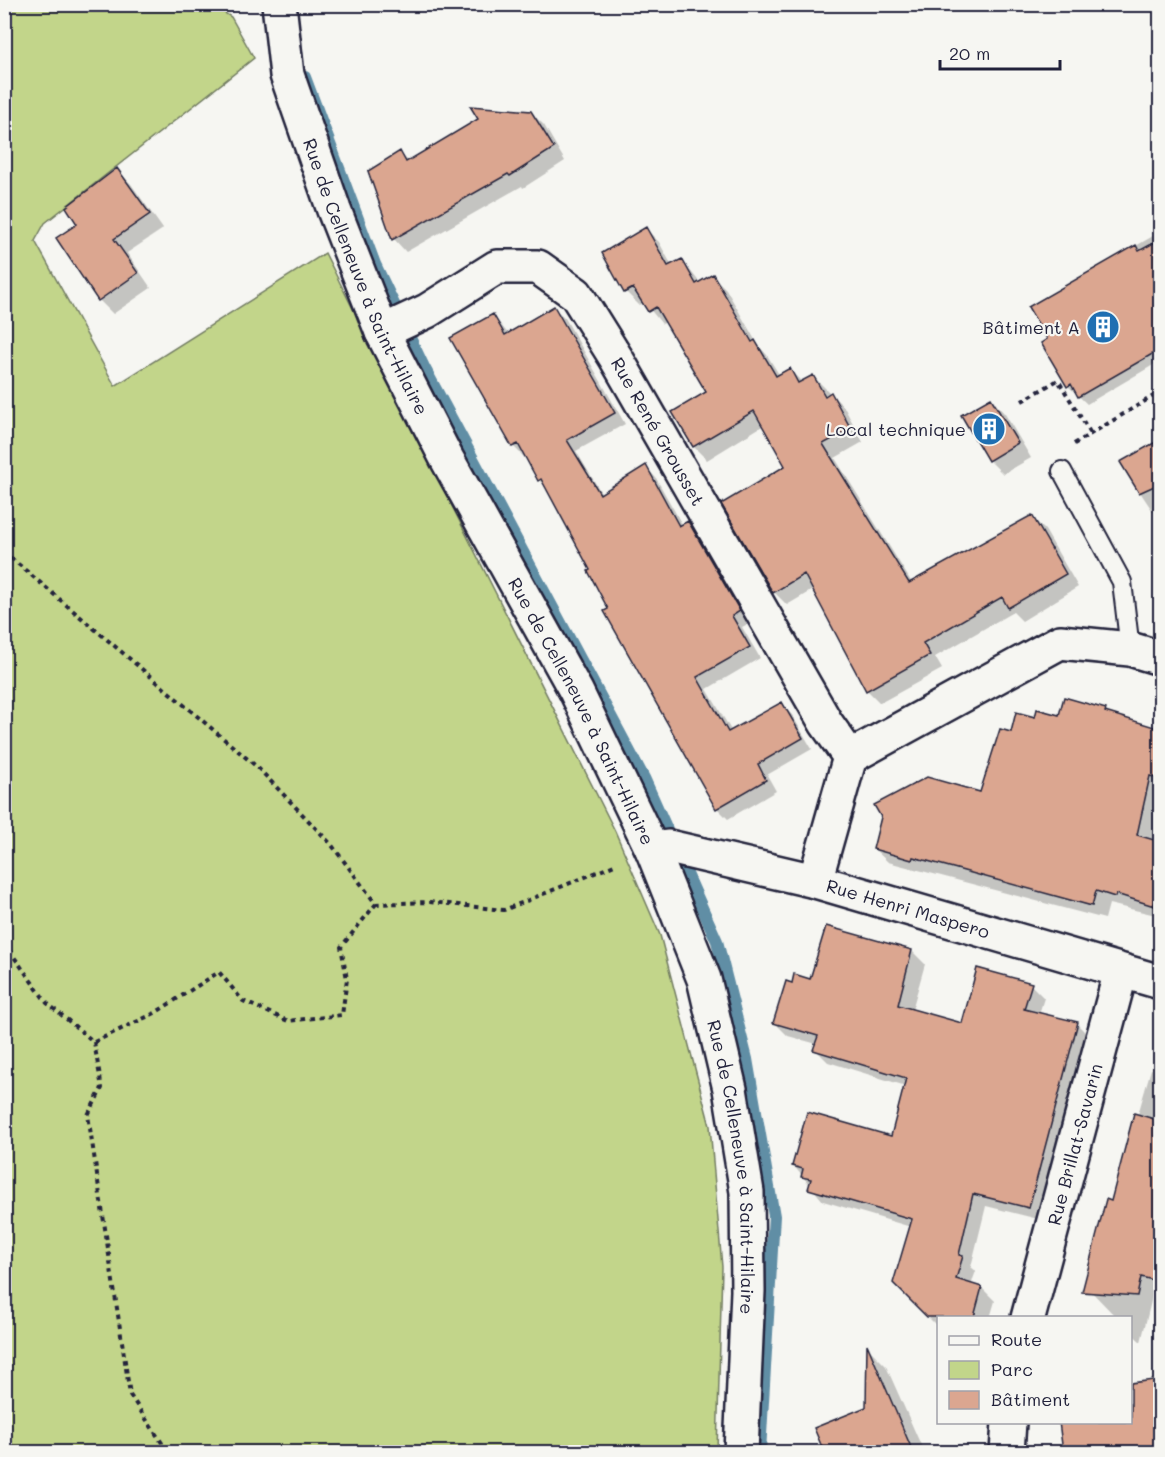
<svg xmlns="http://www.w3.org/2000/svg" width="1165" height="1457" font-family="Mali,sans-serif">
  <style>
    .green { fill: #c2d58a; stroke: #727c62; stroke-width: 1.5 }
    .shadow { fill: #0003 }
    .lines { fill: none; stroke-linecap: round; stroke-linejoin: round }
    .stream { stroke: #618ea5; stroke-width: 12 }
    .building { fill: #dba690; stroke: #22223b; stroke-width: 1.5 }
    .lane-casing { stroke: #22223b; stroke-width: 22 }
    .street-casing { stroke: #22223b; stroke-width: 38 }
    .path { stroke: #22223b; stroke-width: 4; stroke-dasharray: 4.5 4.5; stroke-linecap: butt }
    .lane { stroke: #f6f6f2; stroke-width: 18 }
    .street { stroke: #f6f6f2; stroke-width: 33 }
    .labels { text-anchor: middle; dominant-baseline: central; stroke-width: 4.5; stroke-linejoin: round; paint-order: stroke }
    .street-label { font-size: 18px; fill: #22223b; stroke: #f6f6f2 }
    .poi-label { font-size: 18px; fill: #22223b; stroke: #f6f6f2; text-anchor: end }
  </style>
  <rect width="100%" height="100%" fill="#f6f6f2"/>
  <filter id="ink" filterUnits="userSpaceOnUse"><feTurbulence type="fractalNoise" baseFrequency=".0167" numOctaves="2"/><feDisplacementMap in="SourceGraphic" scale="12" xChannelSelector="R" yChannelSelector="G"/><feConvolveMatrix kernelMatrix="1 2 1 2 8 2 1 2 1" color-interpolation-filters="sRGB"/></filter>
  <g filter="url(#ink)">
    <!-- green -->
    <path class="green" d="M5,5H212L231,17L254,58L45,223L35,241L115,386L325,253L615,831L660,935L710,1126L722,1267L717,1452H5Z"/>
    <!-- shadow -->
    <path class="shadow" d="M530,112L544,125L565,161L523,188L522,186L406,252L394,239L370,171L400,153L409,162Z
      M117,170L131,184L163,229L127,253L151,288L113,314L99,300L79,224Z
      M646,229L659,242L672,266L682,260L700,283L713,276L726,289L758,345L767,355L780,376L790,370L802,382L813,376L844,407L863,442L835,458L912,583L1032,517L1045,530L1078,587L1022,621L1013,612L935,657L942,669L880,703L867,690L814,589L787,605L774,592L787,467L764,425L707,460L694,447L708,393L667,322L662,324L644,302L639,305L626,292Z
      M1160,232V361L1087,404L1068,386L1049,340L1030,307Z
      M554,308L565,318L625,424L576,451L602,494L646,467L656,478L683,526L688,523L699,534L750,623L742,627L760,658L707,689L732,732L781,704L792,715L812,749L767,775L776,791L728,819L717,808L548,489L539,480L526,456L524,457L513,446L493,315L509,335Z
      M991,399L1005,414L1031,458L1003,474L989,460Z
      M1160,441V522L1140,492Z
      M1105,710L1111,716L1160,731V916L1109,904L1105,919L888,862L874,849L981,794L1012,734L1036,719Z
      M912,951L925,964L912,1010L963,1025L1031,985L1044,998L1039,1014L1077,1024L1090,1037L1042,1220L986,1206L971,1267L976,1271L971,1285L982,1288L995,1301L990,1318H938V1327L894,1283L911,1227L823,1201L793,1165L892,1137L906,1086L828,1062L815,1049L817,1044L788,1036L775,1023L793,985Z
      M1151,1069L1160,1072V1291L1154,1289L1141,1342L1130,1332V1318H1117L1085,1285L1113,1202Z
      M868,1348L886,1366L924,1452H825L816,1429L868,1408Z"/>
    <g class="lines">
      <!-- stream -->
      <path class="stream" d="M305,77L375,264L424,367L644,778L717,941L747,1059L774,1216L760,1452"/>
    </g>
    <!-- building -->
    <path class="building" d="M470,106L531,111L554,148L510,176L508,174L392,240L368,171L400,151L406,162L478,119Z
      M117,168L150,214L114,239L138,273L98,301L56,238L77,224L66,207Z
      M646,227L668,266L682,259L696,284L713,274L752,342L755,340L776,376L790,368L798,383L813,375L825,396L831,392L851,429L823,444L909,583L1032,515L1066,574L1008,608L1002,597L923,643L930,655L866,691L804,574L773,593L721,504L785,466L754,411L693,447L672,412L706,392L656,307L648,312L633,288L624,293L602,253Z
      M1161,239V349L1078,397L1071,384L1067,387L1041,343L1047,339L1028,307L1136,245L1139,251Z
      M554,306L615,413L567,440L600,494L646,465L679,526L688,521L740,611L732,616L750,647L697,677L728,732L782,702L803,738L758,764L766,780L716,809L604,611L608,609L588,571L590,570L541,479L538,481L518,444L512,447L450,338L493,314L505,335Z
      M991,398L1018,443L988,461L961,415Z
      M1161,439V483L1139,493L1120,462Z
      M1064,697L1106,709L1105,712L1161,729V779L1150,776L1137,835L1161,842V899L1155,898L1154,906L1116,894L1115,897L1096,891L1092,906L913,857L912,860L873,849L881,817L874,805L927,777L980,792L1000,729L1011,732L1016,712L1035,717L1037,709L1059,715Z
      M826,926L912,950L898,1005L962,1023L977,968L1032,983L1024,1009L1078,1022L1029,1208L973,1194L959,1255L963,1256L956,1279L982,1287L974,1317H927L893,1283L912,1219L808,1189L811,1179L801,1177L803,1169L792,1166L807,1112L891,1136L906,1078L813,1050L818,1036L773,1023L786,981L792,983L794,974L810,979Z
      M1134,1113L1161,1121V1282L1141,1277L1137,1296L1082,1292L1106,1199L1111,1201Z
      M867,1344L913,1452H824L814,1428L866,1407Z
      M1161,1379V1452H1063L1059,1422H1131V1383Z"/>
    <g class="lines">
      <defs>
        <path id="lane" d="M1062,471L1122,582L1130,649"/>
        <g id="street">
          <path id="s1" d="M279,4L287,75L334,210L382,332L447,459L576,691L652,849L704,979L730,1089L747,1192L748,1291L741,1452"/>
          <path id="s2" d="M382,332L427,311L497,267H538L576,294L616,358L826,723L850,757"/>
          <path id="s3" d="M652,849L669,847L815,881L1160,982"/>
          <path d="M815,881L850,757L1060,642L1130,649L1160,658"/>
          <path id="s4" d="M1028,1318L1121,971"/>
          <path d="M1007,1452L1009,1422"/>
        </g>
      </defs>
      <!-- lane casing -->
      <use href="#lane" class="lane-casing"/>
      <!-- street casing -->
      <use href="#street" class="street-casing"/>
      <!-- path -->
      <path class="path" d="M1022,401L1058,380L1091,434
        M1074,444L1160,392
        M4,552L257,767L331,844L376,904L430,902L504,910L617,864
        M4,943L47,1003L94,1042L155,1013L219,972L243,1001L288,1021L342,1015L347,979L341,947L376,904
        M94,1042L102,1088L88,1115L130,1395L162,1443L163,1452"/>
      <!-- lane -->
      <use href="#lane" class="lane"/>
      <!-- street -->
      <use href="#street" class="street"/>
    </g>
  </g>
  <!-- icons -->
  <defs>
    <symbol id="building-disc" viewBox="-11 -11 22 22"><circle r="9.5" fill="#1f6fb2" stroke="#f6f6f2"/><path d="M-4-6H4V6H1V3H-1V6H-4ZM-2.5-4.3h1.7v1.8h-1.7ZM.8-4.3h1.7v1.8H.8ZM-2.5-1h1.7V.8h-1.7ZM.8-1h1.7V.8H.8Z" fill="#fff"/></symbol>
  </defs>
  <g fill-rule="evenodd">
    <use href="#building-disc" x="1084" y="308" width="38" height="38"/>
    <use href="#building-disc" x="970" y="410" width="38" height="38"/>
  </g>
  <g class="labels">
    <!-- street labels -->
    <g class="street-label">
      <text stroke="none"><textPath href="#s1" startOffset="288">Rue de Celleneuve à Saint-Hilaire</textPath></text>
      <text stroke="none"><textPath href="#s2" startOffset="380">Rue René Grousset</textPath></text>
      <text stroke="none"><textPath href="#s1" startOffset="774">Rue de Celleneuve à Saint-Hilaire</textPath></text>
      <text stroke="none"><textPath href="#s3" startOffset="264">Rue Henri Maspero</textPath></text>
      <text stroke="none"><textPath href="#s4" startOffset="180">Rue Brillat-Savarin</textPath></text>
      <text stroke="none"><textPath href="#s1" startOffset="1260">Rue de Celleneuve à Saint-Hilaire</textPath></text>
    </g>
    <!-- poi labels -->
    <g class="poi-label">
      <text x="1080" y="327">Bâtiment A</text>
      <text x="966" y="429">Local technique</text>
    </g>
  </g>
  <!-- margin -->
  <rect width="1165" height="1457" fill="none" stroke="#f6f6f2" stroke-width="24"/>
  <rect x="12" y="12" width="1141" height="1433" fill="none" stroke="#22223b" stroke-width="2" filter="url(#ink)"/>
  <!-- legend -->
  <rect x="937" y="1316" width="195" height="108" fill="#f6f6f2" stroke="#a1a1a9" stroke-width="1.5"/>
  <rect x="949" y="1336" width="30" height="9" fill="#f6f6f2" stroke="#a1a1a9" stroke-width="1.5"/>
  <text x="991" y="1346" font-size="18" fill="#22223b">Route</text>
  <rect x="949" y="1361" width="30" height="18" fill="#c2d58a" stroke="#a1a1a9" stroke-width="1.5"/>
  <text x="991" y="1376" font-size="18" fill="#22223b">Parc</text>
  <rect x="949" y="1391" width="30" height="18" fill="#dba690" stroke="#a1a1a9" stroke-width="1.5"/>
  <text x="991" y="1406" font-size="18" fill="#22223b">Bâtiment</text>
  <!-- scale -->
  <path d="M940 60v9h120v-9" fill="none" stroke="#22223b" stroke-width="3"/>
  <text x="949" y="60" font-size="18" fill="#22223b" stroke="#f6f6f2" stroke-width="4.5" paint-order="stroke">20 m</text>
</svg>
